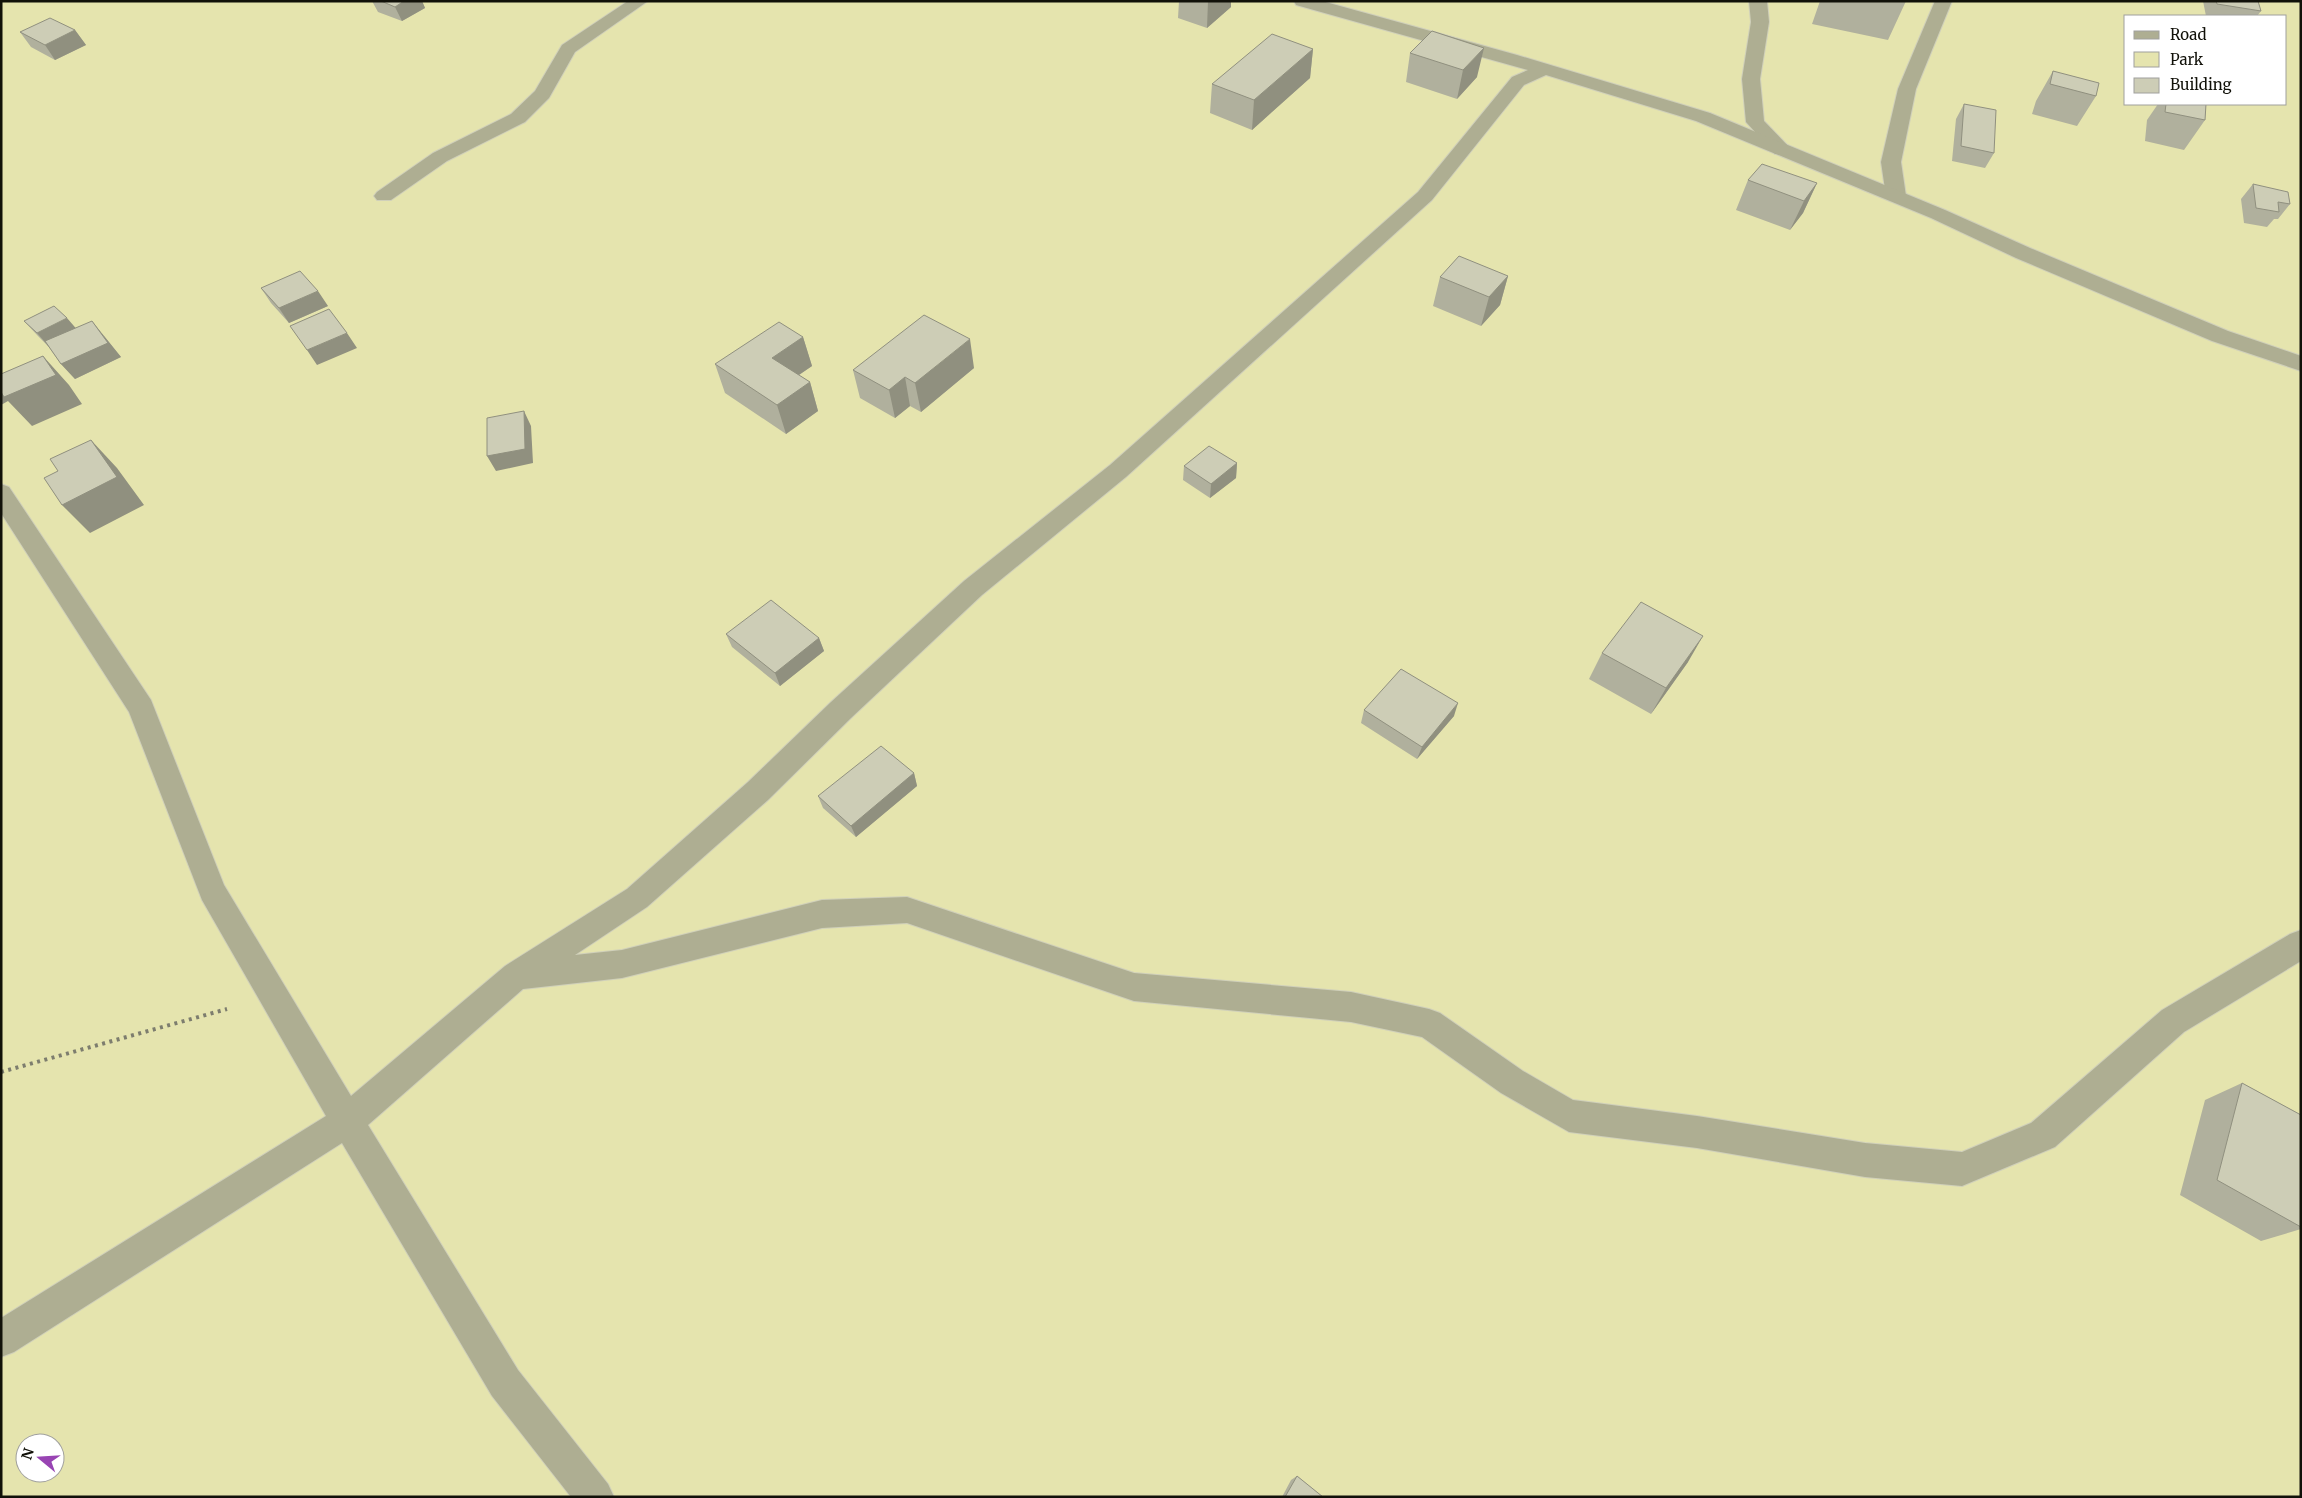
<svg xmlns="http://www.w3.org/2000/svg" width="2302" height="1498" font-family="Merriweather,serif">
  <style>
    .green { fill: #e5e4ae; fill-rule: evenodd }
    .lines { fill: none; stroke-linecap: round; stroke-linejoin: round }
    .lane-casing { stroke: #d0d0ba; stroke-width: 2 }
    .street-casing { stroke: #d0d0ba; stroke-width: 2 }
    .path { stroke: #7d7d6e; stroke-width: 4; stroke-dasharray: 3 4.5; stroke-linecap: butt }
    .lane { fill: #aeae92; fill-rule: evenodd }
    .street { fill: #aeae92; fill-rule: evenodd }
    .wall { fill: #b0b09d }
    .shaded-wall { fill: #90907f }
    .building { fill: #cdcdb6; stroke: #90907f }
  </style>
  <rect width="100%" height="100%" fill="#f4f4dc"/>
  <!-- green -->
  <path class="green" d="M1,1H2301V1497H1ZM2126,16H2286V104H2126ZM25,1443H55V1473H25Z"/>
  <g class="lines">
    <defs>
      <path id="lane" d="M628,1H648L575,52L549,98L525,122L447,161L391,200H377L374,196L377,192L433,153L511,114L535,91L562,45Z
        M1749,1H1767L1769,22L1760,79L1764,121L1792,150L1789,154H1775L1746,122L1742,79L1751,22Z
        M1935,1H1952L1916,89L1901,162L1906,196L1903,200H1889L1886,196L1881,162L1898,89Z"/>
      <path id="street" d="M1294,1H1322L1517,55L1710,113L1945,210L2030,248L2228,331L2301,356V371L2212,341L2016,258L1931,218L1696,121L1546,75L1524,85L1432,200L1126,477L982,595L851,718L768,800L647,907L575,955L622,950L822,900L907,897L1134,973L1351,992L1429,1009L1440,1013L1523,1071L1573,1100L1697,1116L1865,1143L1962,1152L2031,1123L2162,1010L2290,934L2301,930V961L2184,1032L2055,1147L1962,1186L1865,1177L1697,1148L1569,1132L1501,1093L1422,1037L1351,1022L1134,1001L907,923L822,928L622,978L523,989L368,1125L518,1370L608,1484L614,1497H571L492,1396L342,1143L14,1352L1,1357V1318L326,1116L202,900L129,712L1,513V484L9,487L151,700L224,885L351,1096L505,966L627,889L748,782L831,702L964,581L1110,465L1418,192L1512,77L1528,70L1296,5Z"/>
    </defs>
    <!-- lane casing -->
    <use href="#lane" class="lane-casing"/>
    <!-- street casing -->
    <use href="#street" class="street-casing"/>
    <!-- path -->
    <path class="path" d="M1,1072L227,1009"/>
    <!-- lane -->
    <use href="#lane" class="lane"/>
    <!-- street -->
    <use href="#street" class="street"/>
  </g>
  <!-- wall -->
  <path class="wall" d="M372,1H422L425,8L402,21L378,12Z
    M1179,1H1231V7L1207,28L1178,18Z
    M1820,1H1906L1888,40L1812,24Z
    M2203,1H2258L2261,11L2257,16H2206Z
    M75,30L86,45L55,60L31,47L20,32Z
    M1432,31L1477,77L1457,99L1406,82L1410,53Z
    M1313,49L1310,78L1252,130L1210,113L1212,84Z
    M2053,71L2096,96L2077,126L2032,114L2036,101Z
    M1964,104L1994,153L1985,168L1952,161L1956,119Z
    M2158,104H2206L2205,120L2184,150L2145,141L2147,120Z
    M1748,180L1817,183L1803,213L1790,230L1736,210Z
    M2253,184L2290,204L2278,219H2274L2267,227L2244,223L2241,199Z
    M1508,276L1500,305L1481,326L1433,306L1440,277Z
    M261,288L328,306L289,323L271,303Z
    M24,321L75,328L104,336L121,357L75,379L61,364L48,346L38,336Z
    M803,337L812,366L799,375L810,382L818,411L786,434L725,393L715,364Z
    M974,368L921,412L910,406L895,418L860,398L853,370Z
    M1237,463L1236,478L1210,498L1183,480L1184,466Z
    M726,634L819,638L824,651L780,686L732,647Z
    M1602,653L1688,662L1651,714L1589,679Z
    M1364,710L1454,716L1417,759L1361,723Z
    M914,773L917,786L856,837L823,808L818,796Z
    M2242,1083L2301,1115V1229L2261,1241L2180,1195L2205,1100Z
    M1297,1476L1323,1497H1282L1291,1480Z"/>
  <!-- shaded-wall -->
  <path class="shaded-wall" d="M404,1H422L425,8L402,21L395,7Z
    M1208,1H1231V7L1207,28Z
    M75,30L86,45L55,60L45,45Z
    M1484,48L1477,77L1457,99L1463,70Z
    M1313,49L1310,78L1252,130L1254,100Z
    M1817,183L1803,213L1790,230L1804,201Z
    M1508,276L1500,305L1481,326L1489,297Z
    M318,291L328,306L289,323L279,308Z
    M67,318L80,333L50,348L37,333Z
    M92,321L121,357L75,379L61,364Z
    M347,333L357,348L317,365L307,350Z
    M803,337L812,366L781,387L772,358Z
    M970,339L974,368L921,412L915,383Z
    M43,356L69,385L82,404L32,426L8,401L1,405V386Z
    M905,377L910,406L895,418L889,390Z
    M810,382L818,411L786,434L777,405Z
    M524,411L531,426L533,463L496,471L487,456Z
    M91,440L117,468L144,505L90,533L62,505Z
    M1237,463L1236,478L1210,498L1211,484Z
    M1703,636L1688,662L1651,714L1666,688Z
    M819,638L824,651L780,686L775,673Z
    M1458,703L1454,716L1417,759L1422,747Z
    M914,773L917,786L856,837L851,826Z"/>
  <!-- building -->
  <path class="building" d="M381,1H404L395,7Z
    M2216,1H2258L2261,11L2217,4Z
    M50,18L75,30L45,45L20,32Z
    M1432,31L1484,48L1463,70L1410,53Z
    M1272,34L1313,49L1254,100L1212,84Z
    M2053,71L2099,83L2096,96L2050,84Z
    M1964,104L1996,110L1994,153L1961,146Z
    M2166,104H2206L2205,120L2165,112Z
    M1762,164L1817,183L1804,201L1748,180Z
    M2253,184L2288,192L2290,204L2278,202L2279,212L2256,208Z
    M1459,256L1508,276L1489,297L1440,277Z
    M300,271L318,291L279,308L261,288Z
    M54,306L67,318L37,333L24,321Z
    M329,309L347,333L307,350L290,326Z
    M924,315L970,339L915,383L905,377L889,390L853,370Z
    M92,321L108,343L61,364L45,341Z
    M779,322L803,337L772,358L810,382L777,405L715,364Z
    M43,356L56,375L4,397L1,392V374Z
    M524,411L525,449L487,456V418Z
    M91,440L117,477L62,505L44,478L58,471L50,459Z
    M1209,446L1237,463L1211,484L1184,466Z
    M771,600L819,638L775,673L726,634Z
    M1641,602L1703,636L1666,688L1602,653Z
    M1401,669L1458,703L1422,747L1364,710Z
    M881,746L914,773L851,826L818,796Z
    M2242,1083L2301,1115V1227L2217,1180Z
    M1297,1476L1323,1497H1285Z"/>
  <!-- border -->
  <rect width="2302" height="1498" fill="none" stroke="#111109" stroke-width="5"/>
  <!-- legend -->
  <rect x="2124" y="15" width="162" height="90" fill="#ffffff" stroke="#a0a09d"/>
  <rect x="2134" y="31" width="25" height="8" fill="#aeae92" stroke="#a0a09d"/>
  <text x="2170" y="40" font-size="15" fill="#111109">Road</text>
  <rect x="2134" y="52" width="25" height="15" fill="#e5e4ae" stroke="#a0a09d"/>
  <text x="2170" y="65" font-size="15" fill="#111109">Park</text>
  <rect x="2134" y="78" width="25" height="15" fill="#cdcdb6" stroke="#a0a09d"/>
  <text x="2170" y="90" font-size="15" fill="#111109">Building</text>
  <!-- north arrow -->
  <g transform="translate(40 1458) rotate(288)"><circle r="24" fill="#ffffff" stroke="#a0a09d"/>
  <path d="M0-4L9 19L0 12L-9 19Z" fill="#9844b3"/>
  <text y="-8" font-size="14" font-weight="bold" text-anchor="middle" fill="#111109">N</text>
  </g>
</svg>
